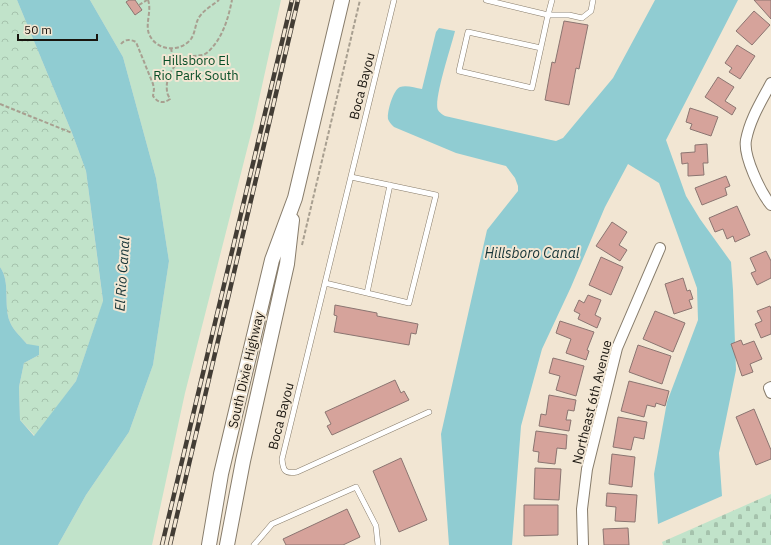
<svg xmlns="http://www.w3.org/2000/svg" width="771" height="545" font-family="'IBM Plex Sans',sans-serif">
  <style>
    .green { fill: #c1e3ca }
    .forest { fill: url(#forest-crowns) }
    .cemetery { fill: url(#cemetery-stones) }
    .water { fill: #90ccd2 }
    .building { fill: #d6a39b; stroke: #8b7571 }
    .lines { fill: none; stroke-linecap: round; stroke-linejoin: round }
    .lane-casing { stroke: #877c6b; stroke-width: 6 }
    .street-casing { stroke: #877c6b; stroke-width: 12 }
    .secondary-casing { stroke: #877c6b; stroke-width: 16 }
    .path { stroke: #a89f90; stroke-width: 2; stroke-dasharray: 4 2; stroke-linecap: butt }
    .lane { stroke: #fff; stroke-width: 5 }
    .street { stroke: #fff; stroke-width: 10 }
    .secondary { stroke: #fff; stroke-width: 14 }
    .rail-casing { stroke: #433d35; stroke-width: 4.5 }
    .rail { stroke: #f2e6d3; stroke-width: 3; stroke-dasharray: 9; stroke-linecap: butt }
    .labels { text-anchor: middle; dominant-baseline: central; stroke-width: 4; stroke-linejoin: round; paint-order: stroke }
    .park-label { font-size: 13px; fill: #074e27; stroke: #f2e6d3 }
    .street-label { font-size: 13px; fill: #18140e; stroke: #f2e6d3 }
    .water-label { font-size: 14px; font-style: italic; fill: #163437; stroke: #f2e6d3 }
  </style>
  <defs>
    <pattern id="forest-crowns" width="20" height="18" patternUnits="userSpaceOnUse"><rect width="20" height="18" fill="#c1e3ca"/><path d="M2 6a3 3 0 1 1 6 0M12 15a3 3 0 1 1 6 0" fill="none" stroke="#a5c2ac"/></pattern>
    <pattern id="cemetery-stones" width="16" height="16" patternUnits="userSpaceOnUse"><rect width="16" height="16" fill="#c1e3ca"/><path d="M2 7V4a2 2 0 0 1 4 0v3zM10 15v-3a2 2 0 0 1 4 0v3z" fill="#a5c2ac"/></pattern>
  </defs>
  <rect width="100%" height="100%" fill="#f2e6d3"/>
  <!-- green -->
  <path class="green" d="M90,0H281L254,122L185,393L152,545H58L86,495L129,432L153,365L169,261L156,178L123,57Z"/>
  <!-- forest -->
  <path class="forest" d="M0,0H17L72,133L86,171L103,302L76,381L35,436L20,420L19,387L24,363L39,355C31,348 13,331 10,322C3,304 11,282 0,267Z"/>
  <!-- cemetery -->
  <path class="cemetery" d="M771,494V545H663L662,542Z"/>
  <!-- water -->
  <path class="water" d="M17,0H90L123,57L156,178L169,261L153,365L129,432L86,495L58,545H0V267C11,282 3,305 10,322C13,330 22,338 27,344L39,346V355L24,363L19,387L20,420L34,436L76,381L103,301L86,171L72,133Z
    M655,0H738L666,140L686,196L700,219L731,262L733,290L736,370L719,453L722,496L658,524L654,474L667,402L698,320L697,288L659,183L628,164L605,207L571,287L542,349L521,426L512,545H449L441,434L487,230L518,191V186L515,178L506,166L456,153L394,127C391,124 389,122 388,119C387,112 393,90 400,87C407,85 415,88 422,89L436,32L439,28L455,31C452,44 433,101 438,110C439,112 443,115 445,116L551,140L556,141L563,138L613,78Z"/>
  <!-- building -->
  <path class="building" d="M129,0H135L142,10L135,15L126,2Z
    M754,0H771V19Z
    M754,11L770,25L752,45L736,31Z
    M564,21L588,25L579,69L576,68L569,105L545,100L552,62L555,63Z
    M737,45L755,56L740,79L729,72L732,68L725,63Z
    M718,77L734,87L725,101L736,108L732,115L705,97Z
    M690,108L718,117L711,136L690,129L692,124L686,122Z
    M707,144L708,163H703L704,175L688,176V163L682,164L681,153L695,152V145Z
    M726,176L730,186L725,188L727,195L702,205L695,188Z
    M737,206L750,235L735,242L733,236L727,239L723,229L715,232L709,218Z
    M612,222L627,232L619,245L627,250L620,261L596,246Z
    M766,251L771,261V278L757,285L751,273L756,271L750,258Z
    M601,257L623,267L611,295L589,285Z
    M683,278L687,291L690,290L693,299L689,300L692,308L674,314L665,284Z
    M588,295L601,300L595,315L601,318L597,328L578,319L580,314L574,311L579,300L584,303Z
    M335,305L377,313V316L418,324L416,334L411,333L409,345L334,332L337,316L334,315Z
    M770,306L771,309V334L761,338L755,324L762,321L757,311Z
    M655,311L685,323L673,352L643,339Z
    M560,321L594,332L587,350L589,351L586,360L566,353L571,339L556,333Z
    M741,340L743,345L754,341L762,359L750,364L753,372L742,376L731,344Z
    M638,345L671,356L662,384L629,372Z
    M553,358L584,366L576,396L556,390L560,376L549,373Z
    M395,380L401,393L404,391L409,400L332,435L327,426L331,424L325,412Z
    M629,381L669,391L665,406L656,403L655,407L647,405L644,417L621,411Z
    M549,395L576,400L574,411L568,410L566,420H571L569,431L539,426L541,414L546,415Z
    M754,409L771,450V459L756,465L736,417Z
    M618,417L647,422L644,439L634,437L631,450L613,447Z
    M536,431L567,435L566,449L557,448L555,464L538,462L539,452L533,451Z
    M612,454L635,457L632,487L609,484Z
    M401,458L427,520L399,532L373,471Z
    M535,468L561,469L559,500L534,499Z
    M607,493L637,495L635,522L615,521L616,507L606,506Z
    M524,505H558V535L524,536Z
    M347,509L360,537L343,545H286L283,539Z
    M628,528L629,545H604L603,529Z"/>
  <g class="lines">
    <defs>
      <path id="lane" d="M394,0L282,459C283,471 285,474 297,472L429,412
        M486,0L548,15L532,88L459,71L468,32L541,48
        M552,0L548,15H569L582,18L591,11L593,0
        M325,283L409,303L436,195L351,177
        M367,293L390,185
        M254,545L272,524L356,487L376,526L378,545"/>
      <path id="street" d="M771,83C761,102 750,119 746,140C743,156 761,193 771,205
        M771,387L769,388L771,393
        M583,545L582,509L587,469L617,348L660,248"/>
      <path id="secondary" d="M209,545L221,474L272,260L295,198L342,0
        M227,545L243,461L287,264L292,220"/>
    </defs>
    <!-- lane casing -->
    <use href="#lane" class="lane-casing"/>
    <!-- street casing -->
    <use href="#street" class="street-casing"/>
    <!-- secondary casing -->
    <use href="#secondary" class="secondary-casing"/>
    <!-- path -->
    <path class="path" d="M148,0C152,11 145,23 149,34C156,51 180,53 191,39C196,32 195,22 200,16C205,9 213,5 219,0
      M139,5L147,0
      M121,44C125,39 130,39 136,42L153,84L154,89L153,96C158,103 163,104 170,99C169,97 167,94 167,91C165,77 174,63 186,58C194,54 203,58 209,51C223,37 228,19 232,0
      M171,48L173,59L176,65
      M0,104L72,133
      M302,245L360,0"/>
    <!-- lane -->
    <use href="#lane" class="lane"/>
    <!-- street -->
    <use href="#street" class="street"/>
    <!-- secondary -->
    <use href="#secondary" class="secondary"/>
    <defs>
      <path id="rail" d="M162,545L292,0
        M170,545L298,0"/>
    </defs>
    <!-- rail casing -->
    <use href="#rail" class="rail-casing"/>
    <!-- rail -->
    <use href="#rail" class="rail"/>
  </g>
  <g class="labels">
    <!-- park labels -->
    <g class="park-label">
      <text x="196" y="60">Hillsboro El<tspan x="196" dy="15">Rio Park South</tspan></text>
    </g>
    <!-- street labels -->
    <g class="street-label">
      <text transform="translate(362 86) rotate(-76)">Boca Bayou</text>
      <text transform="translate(246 370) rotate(-77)">South Dixie Highway</text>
      <text transform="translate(592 402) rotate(-76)">Northeast 6th Avenue</text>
      <text transform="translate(281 416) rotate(-76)">Boca Bayou</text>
    </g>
    <!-- water labels -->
    <g class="water-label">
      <text x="532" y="253">Hillsboro Canal</text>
      <text transform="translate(122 274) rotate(-86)">El Rio Canal</text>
    </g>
  </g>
  <!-- scale -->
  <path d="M18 34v6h79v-6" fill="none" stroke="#18140e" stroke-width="2"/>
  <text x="24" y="34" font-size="12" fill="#18140e" stroke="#f2e6d3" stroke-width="3" paint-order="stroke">50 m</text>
</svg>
